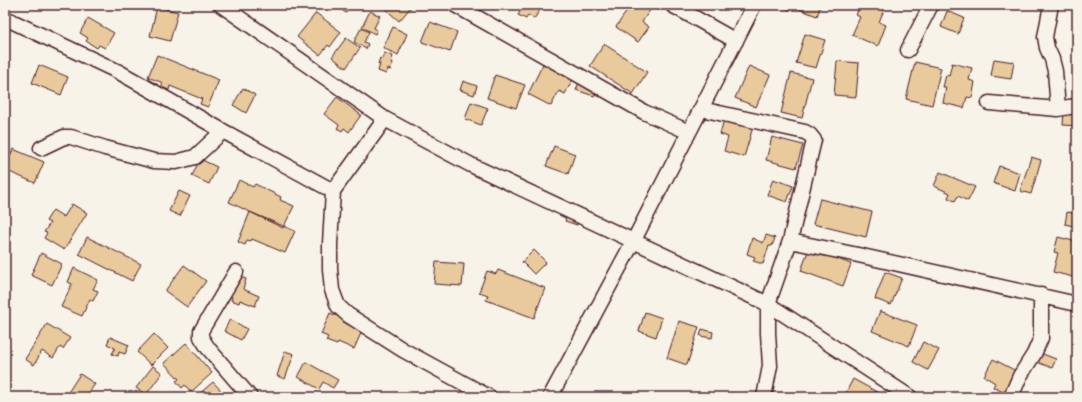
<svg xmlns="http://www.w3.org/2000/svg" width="1082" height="402" font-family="'Architects Daughter',sans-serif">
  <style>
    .building { fill: #e9ca9c; stroke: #4a1f2b }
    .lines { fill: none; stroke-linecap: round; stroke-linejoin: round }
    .street-casing { stroke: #4a1f2b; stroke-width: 17 }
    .street { stroke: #f7f3e8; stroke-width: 14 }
  </style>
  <rect width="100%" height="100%" fill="#f7f3e8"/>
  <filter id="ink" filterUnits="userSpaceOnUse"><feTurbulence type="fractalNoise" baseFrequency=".025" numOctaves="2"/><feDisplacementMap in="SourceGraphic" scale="8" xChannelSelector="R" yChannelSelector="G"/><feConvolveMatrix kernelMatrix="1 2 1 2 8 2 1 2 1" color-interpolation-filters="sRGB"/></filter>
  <g filter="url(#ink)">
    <!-- building -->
    <path class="building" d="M326,5H336L334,9Z
      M341,5H351L346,13L339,8Z
      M383,5H410L412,6L399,21L382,6Z
      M512,5H543L534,19L528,15L526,19L518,15L521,10Z
      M631,5H650L652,7L642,22L649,27L638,42L616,27Z
      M781,5H821L817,16L791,6L790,10L781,7Z
      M860,5H886L879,22L886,25L878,46L852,35L860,17L856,15Z
      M157,7L178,12L170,41L150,36Z
      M370,11L380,16L374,28L377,30L375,34L362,27Z
      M947,11L964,18L958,34L941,27Z
      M316,13L341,32L330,47L328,45L320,55L297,37Z
      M88,18L114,33L105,48L99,45L97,48L86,41L88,38L80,33Z
      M430,22L457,32L450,52L422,42Z
      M393,27L407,34L398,55L383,48Z
      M361,28L369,32L364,42L368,44L366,49L354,42Z
      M805,34L825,40L816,68L796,63Z
      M346,38L360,48L346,68L332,57Z
      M604,44L647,72L633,94L590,66Z
      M384,53L393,56L391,62H393L391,70L388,69L386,74L378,71L380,64H378L380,58L382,59Z
      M157,55L219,80L208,107L200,104L202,99L170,86L169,90L161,87L163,83L148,77Z
      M994,59L1014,62L1011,79L991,76Z
      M837,61L859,63L856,97L834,95Z
      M915,62L941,68L932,105L906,99Z
      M952,63L972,68L969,80L975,82L972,98L967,97L964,108L943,103L946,87H943L946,75L949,76Z
      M543,64L573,79L565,94L559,91L551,106L528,94Z
      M39,65L68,77L61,95L32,83Z
      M749,66L770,75L756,107L735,98Z
      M791,73L812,78L802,118L781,113Z
      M495,75L525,85L516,108L487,98Z
      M580,80L604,88L600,97L594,95V96L576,90Z
      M463,81L477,86L474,95L460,90Z
      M243,88L255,95L246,113L233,105Z
      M337,97L361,115L349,132L344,128L342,131L337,128L339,125L324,114Z
      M471,102L488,108L481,125L465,119Z
      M1064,110H1077V126L1063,125Z
      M724,119L753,127L744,157L724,151L728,137L720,134Z
      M772,137L803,145L796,168L766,160Z
      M554,146L575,154L568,174L546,166Z
      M13,149L44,162L35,183L5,170Z
      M1031,157L1041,160L1031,194L1020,191Z
      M200,159L217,167L209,184L192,176Z
      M999,166L1020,173L1015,191L993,183Z
      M940,172L975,187L968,201L958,196L955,201L948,198L950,193L934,186Z
      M773,179L793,186L787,202L767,195Z
      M239,180L253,187L255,184L281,197L280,200L294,206L283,228L229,202Z
      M179,191L190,196L180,216L169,211Z
      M820,199L872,212L866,237L813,224Z
      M72,204L87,213L64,250L44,238L47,233L44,232L50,223L46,221L53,210L64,217Z
      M568,211L580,216L577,225L565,221Z
      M250,212L295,231L285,253L252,239L251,241L247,240L245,245L238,242Z
      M1067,212L1077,214V227L1065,224Z
      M766,235L775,238L772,246H769L763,264L753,261L755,257L747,254L752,238L763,243Z
      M87,237L141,264L132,281L79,254Z
      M1058,237L1077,242V266H1076L1073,277L1053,272L1058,253L1054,252Z
      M809,248L851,264L843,286L801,271Z
      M534,250L546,262L534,274L522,262Z
      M41,253L62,264L52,285L31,275Z
      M436,262L464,264L462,286L434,284Z
      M184,265L206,281L187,307L165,291Z
      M74,268L98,280L93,289L98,291L93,301L90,299L82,316L61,307L72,284L68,282Z
      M498,270L545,288L534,318L486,300L488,295L479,292L487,271L496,274Z
      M885,272L902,278L891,305L875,299Z
      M232,273L246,279L243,289L259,296L255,306L240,300L239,303L231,300L232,297L224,293Z
      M880,311L917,325L909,346L872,331Z
      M645,312L662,318L656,337L639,331Z
      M330,313L345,319L343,322L362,331L354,349L338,342L337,345L326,341L328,337L321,334Z
      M230,319L247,329L241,340L224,331Z
      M679,321L699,327L687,365L667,358Z
      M47,324L70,338L63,349L60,347L53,358L42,351L34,365L25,359Z
      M702,329L713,332L712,338L700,336Z
      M154,334L168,348L151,365L137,352Z
      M110,337L129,345L125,354L119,352L118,356L112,354L115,348L107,344Z
      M923,342L939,350L928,370L913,362Z
      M186,343L212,373L191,392L185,385L182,388L176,381L179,379L164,363Z
      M285,351L294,354L285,379L277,376Z
      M1040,353L1056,359L1052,368L1037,362Z
      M993,359L1018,372L1007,394L993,387L995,383L984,376Z
      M306,362L338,380L333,388L323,382L319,389L298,377Z
      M153,366L162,373L146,395L136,388Z
      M80,374L95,384L88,394L91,397H65Z
      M853,379L886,397H840L842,394L844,396Z
      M213,382L227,397H200L198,395Z"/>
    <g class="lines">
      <defs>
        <path id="street" d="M221,5L385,119L471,165L768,304V333L770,366L764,397
          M455,5L644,112L689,132
          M672,5L736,41
          M5,18L119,72L223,131L333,191
          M908,50L931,5
          M989,103L1058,109L1055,71L1052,59L1047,48L1045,37L1051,5
          M701,109L805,132L810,135L814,140L790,241
          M1058,109L1069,107L1077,106
          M385,119L333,191L330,244V269L332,290L338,306L348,315L403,350L489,397
          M41,148L64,137H71L105,148L154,161L176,162L195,157L223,131
          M236,272L201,331V337L208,348L250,397
          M550,397L633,242L754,5
          M910,397L768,304L790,241L858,255L1077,304
          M1011,397L1020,376L1034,354L1041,338V295"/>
      </defs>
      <!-- street casing -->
      <use href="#street" class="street-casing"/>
      <!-- street -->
      <use href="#street" class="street"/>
    </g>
  </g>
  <!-- margin -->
  <rect width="1082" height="402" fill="none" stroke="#f7f3e8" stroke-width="20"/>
  <rect x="10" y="10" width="1062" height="382" fill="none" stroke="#4a1f2b" stroke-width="1.5" filter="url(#ink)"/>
</svg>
